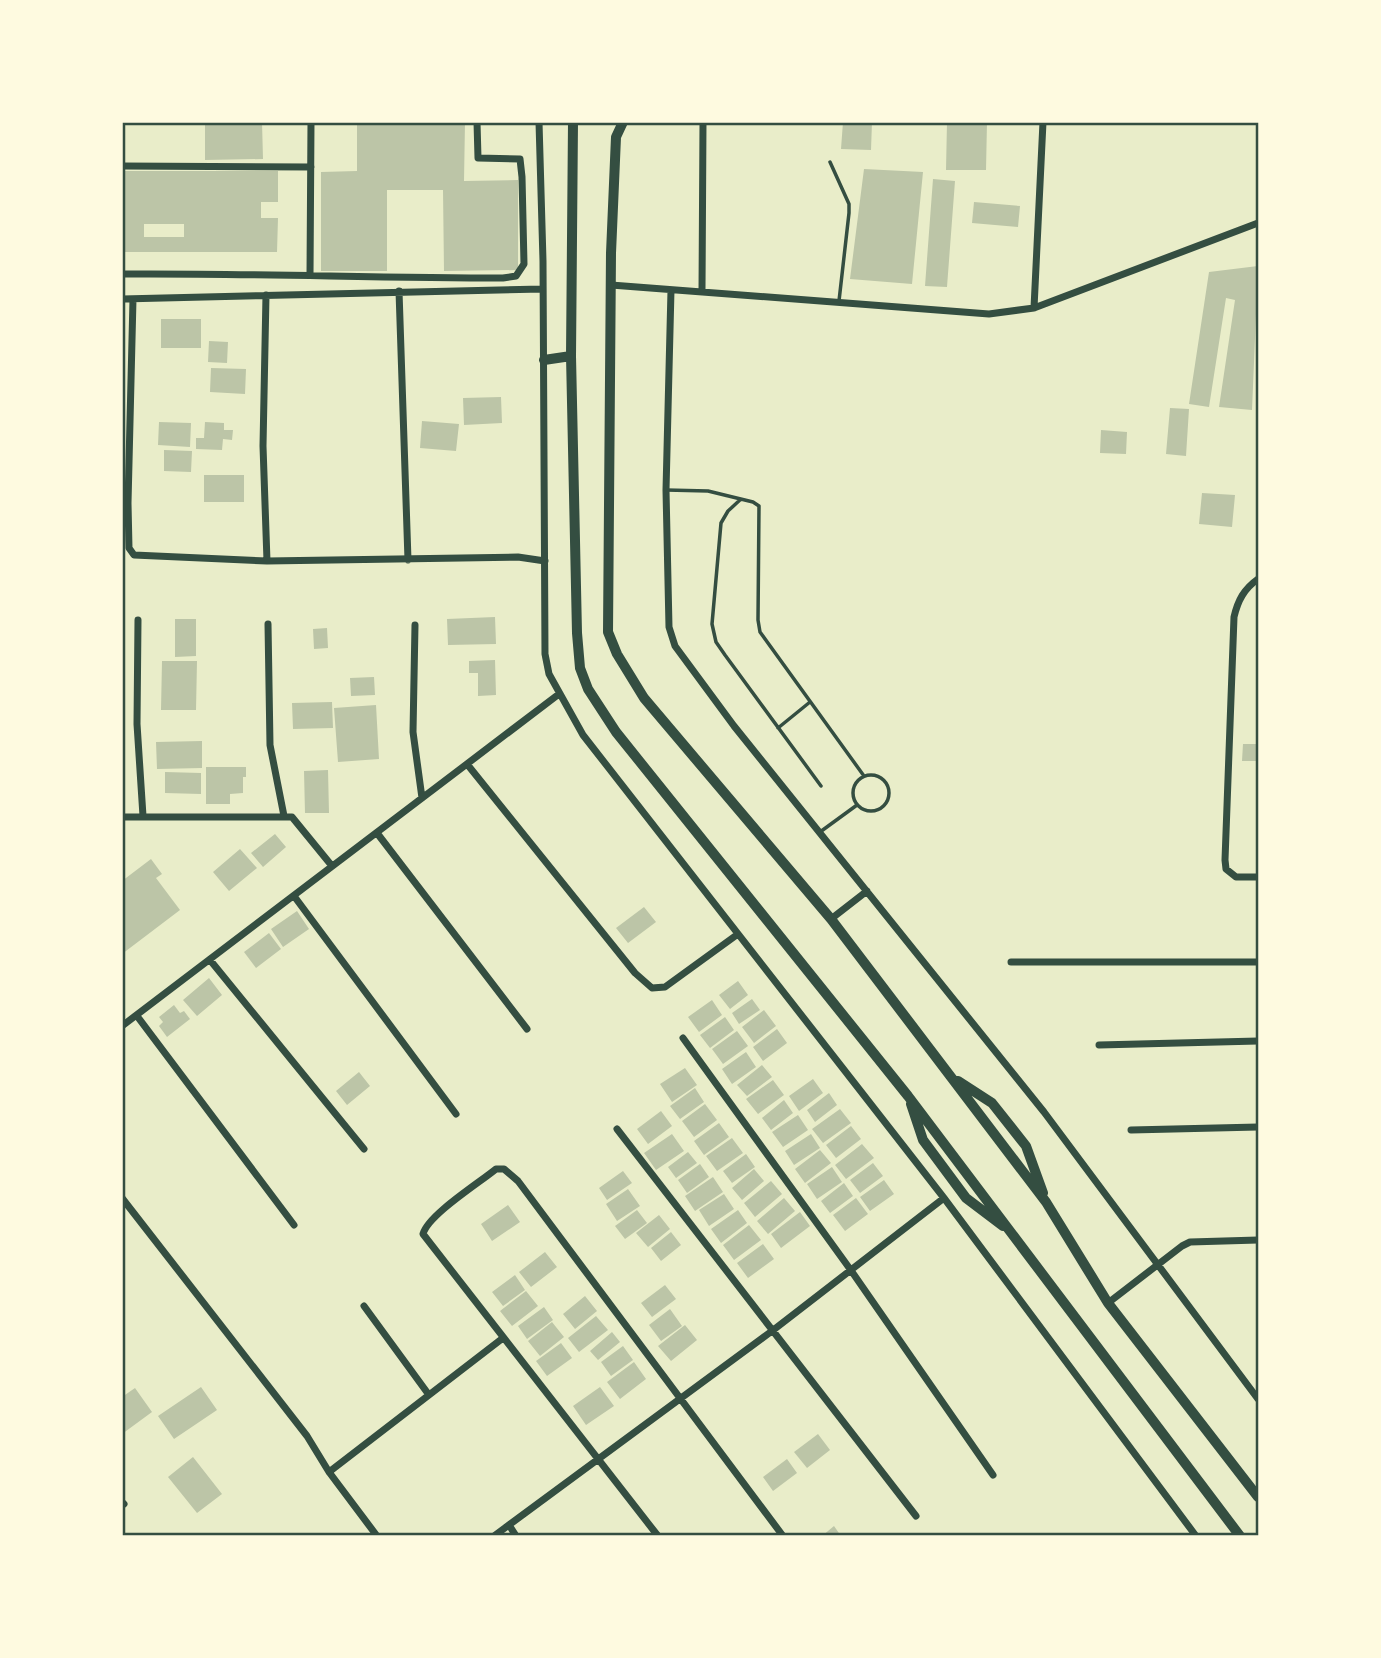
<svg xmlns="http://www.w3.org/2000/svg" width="1381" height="1658" font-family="'PT Serif',serif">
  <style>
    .building { fill: #bcc5a7; fill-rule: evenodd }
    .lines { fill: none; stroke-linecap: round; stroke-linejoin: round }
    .service { stroke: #344e41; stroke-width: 3.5 }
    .minor { stroke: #344e41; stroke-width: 7 }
    .tertiary { stroke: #344e41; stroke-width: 10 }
    .neatline { fill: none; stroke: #344e41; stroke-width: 2.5 }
  </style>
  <rect width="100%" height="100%" fill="#e9edc9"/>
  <!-- building -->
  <path class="building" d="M205,122H262L263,159L205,160Z
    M357,122H465L464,181L518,180V270L444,271L443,190H387V271H321V172L357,171Z
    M843,122H872L871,150L841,149Z
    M947,122H987L986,170H946Z
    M864,169L923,172L912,284L850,279Z
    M122,171H278V202H261V218H278L277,252H122ZM144,224H184V237H144Z
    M933,179L955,181L947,287L925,286Z
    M974,202L1020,206L1018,227L972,223Z
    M1258,266L1252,410L1219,407L1235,300L1226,298L1209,407L1189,404L1209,272Z
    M161,319H201V348H161Z
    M209,341L228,342L227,363L208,362Z
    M211,368L246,369L245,394L210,392Z
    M501,397L502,423L464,425L463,398Z
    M1170,408L1189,409L1186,456L1166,454Z
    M422,421L459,424L456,451L420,448Z
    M159,422L191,423L190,447L158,445Z
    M205,422L224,423V430H233L232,440L223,439L222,450L196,449V438H204Z
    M1101,430L1127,432L1126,454L1100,453Z
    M164,450L192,451L191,472L164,471Z
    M204,475H244V502H204Z
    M1202,493L1235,495L1232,527L1199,524Z
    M495,617L496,644L448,645L447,619Z
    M175,619H196V656L175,657Z
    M327,628L328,648L314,649L313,629Z
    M495,660L496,695L478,696V673H469V661Z
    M162,661H197L196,710H161Z
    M374,677L375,695L351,696L350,678Z
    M332,702L333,728L293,729L292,703Z
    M376,705L379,759L338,762L334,708Z
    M202,741V768L157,769L156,742Z
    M1243,744H1258V761H1242Z
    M206,767H246V777H243V793L230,794V804H206Z
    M328,770L329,813H305L304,771Z
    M165,772L201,773V794L165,793Z
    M275,834L286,847L263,867L251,853Z
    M240,849L257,868L229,891L213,872Z
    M151,859L162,874L156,878L180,910L122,954V881Z
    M644,907L656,922L628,943L616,928Z
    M297,911L309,929L283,947L271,929Z
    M269,933L281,949L256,968L244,952Z
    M209,978L222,995L197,1016L183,1000Z
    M738,981L748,995L730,1009L719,995Z
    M752,999L760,1010L739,1024L732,1013Z
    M712,1000L722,1015L699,1032L688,1017Z
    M174,1005L180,1013L184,1011L190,1019L167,1037L159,1026L163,1022L159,1017Z
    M764,1010L776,1026L754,1043L742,1027Z
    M725,1017L734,1030L710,1048L700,1035Z
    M777,1029L787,1043L763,1061L753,1047Z
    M737,1031L748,1046L723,1064L712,1049Z
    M746,1052L756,1067L732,1084L722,1069Z
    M762,1065L772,1077L747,1096L737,1085Z
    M685,1068L697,1085L672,1102L660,1084Z
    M359,1072L370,1086L347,1105L336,1091Z
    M813,1079L823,1093L799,1111L789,1096Z
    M773,1080L784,1095L758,1114L746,1099Z
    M695,1088L704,1102L680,1119L670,1106Z
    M829,1093L837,1105L815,1122L807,1110Z
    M784,1100L793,1113L771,1130L762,1118Z
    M705,1104L717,1120L694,1137L682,1121Z
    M840,1109L851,1123L823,1143L812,1129Z
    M661,1111L672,1126L648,1144L637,1129Z
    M798,1115L808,1130L783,1147L772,1132Z
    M719,1123L729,1137L704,1155L694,1141Z
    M851,1126L861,1139L836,1158L826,1145Z
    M672,1134L684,1151L656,1170L644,1153Z
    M811,1134L820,1148L794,1165L785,1151Z
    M732,1138L743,1153L717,1171L706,1156Z
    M862,1144L874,1158L846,1179L835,1165Z
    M820,1150L831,1163L805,1183L795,1169Z
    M688,1152L697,1163L676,1178L668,1167Z
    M746,1154L755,1167L732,1183L723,1171Z
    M873,1163L883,1176L860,1193L850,1180Z
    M700,1164L709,1177L687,1193L678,1180Z
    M832,1167L842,1182L817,1199L807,1184Z
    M754,1169L764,1181L742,1200L732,1188Z
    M623,1171L632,1183L607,1200L599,1188Z
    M713,1177L723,1192L695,1211L685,1196Z
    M884,1180L894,1194L870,1211L860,1197Z
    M771,1181L782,1194L755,1217L744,1203Z
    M844,1183L853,1196L830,1213L821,1201Z
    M628,1189L640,1206L617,1221L606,1204Z
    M724,1194L734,1209L709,1226L699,1210Z
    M784,1198L795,1211L768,1234L757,1221Z
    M856,1198L868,1214L845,1231L833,1215Z
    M508,1205L520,1222L492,1241L481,1224Z
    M637,1210L647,1223L625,1239L615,1226Z
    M738,1210L747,1223L721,1243L711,1229Z
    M800,1212L810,1226L781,1248L771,1234Z
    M659,1215L670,1229L648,1247L636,1233Z
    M749,1225L761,1240L734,1260L723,1245Z
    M671,1232L681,1245L661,1261L651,1248Z
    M763,1244L774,1259L748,1278L737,1263Z
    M545,1252L557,1267L531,1287L519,1272Z
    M515,1275L525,1290L503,1306L492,1292Z
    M665,1285L676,1299L652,1317L641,1303Z
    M526,1291L538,1306L512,1326L500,1311Z
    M585,1296L597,1311L575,1329L563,1314Z
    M544,1307L553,1320L527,1339L518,1326Z
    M670,1309L682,1326L661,1341L649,1325Z
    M596,1316L608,1330L579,1352L568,1338Z
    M552,1322L564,1337L540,1356L528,1341Z
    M685,1325L697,1340L671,1361L658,1346Z
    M612,1332L620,1342L598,1360L590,1351Z
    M561,1343L572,1358L547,1376L536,1361Z
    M623,1346L633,1360L611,1376L601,1362Z
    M634,1362L646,1379L620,1399L607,1382Z
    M201,1387L217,1410L174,1439L158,1416Z
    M600,1387L614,1406L586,1425L573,1406Z
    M135,1388L152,1412L122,1434V1397Z
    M818,1434L830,1450L807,1468L794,1452Z
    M193,1457L222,1494L197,1513L168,1477Z
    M787,1459L797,1473L773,1491L763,1477Z
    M834,1526L841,1536H822Z"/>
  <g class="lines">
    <!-- service -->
    <path class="service" d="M830,162L849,204V213L839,301
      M666,490L708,491L753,502L759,506L758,620L760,632L864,776
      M741,499L728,511L721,523L712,624L716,642L725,655L821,786
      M778,728L810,702
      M853 793a18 18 0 1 1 36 0a18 18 0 1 1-36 0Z
      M820,832L857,805"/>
    <!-- minor -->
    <path class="minor" d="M539,122L543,261L545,654L549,674L583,735L944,1198L1196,1536
      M122,166L311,167
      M122,274C249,273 376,278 503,278L516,276L524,264L522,177L520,159L478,158L477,122
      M310,275L311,122
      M611,285L989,314L1034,308L1258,223
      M671,290L666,490L669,627L675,646L734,726L1044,1112L1258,1399
      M399,291L408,560
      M702,291L703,122
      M266,295L263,446L267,561
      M122,299L542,289
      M133,299L128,503L129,548L134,555L267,561L518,557L545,561
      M1034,308L1043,122
      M1258,579C1244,589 1238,600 1234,617L1225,860L1226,869L1236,877H1258
      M138,620L137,724L143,816
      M268,624L270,745L284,816
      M415,625L413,732L422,798
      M467,764L635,973L652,988L665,987L738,934
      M122,817H292L332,866
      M377,833L527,1029
      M294,896L456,1114
      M831,919L867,891
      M210,960L364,1149
      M1011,962H1258
      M137,1016L294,1225
      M122,1026L559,694
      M683,1038L850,1269L993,1475
      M1099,1045L1258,1041
      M617,1129L916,1516
      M1131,1130L1258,1127
      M122,1198L307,1436L329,1472L377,1536
      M1108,1303L1182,1246L1190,1242L1258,1240
      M364,1306L429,1395
      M329,1472L503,1338
      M122,1502L124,1504
      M509,1525L516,1536
      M494,1536L772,1331L944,1198
      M658,1536L423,1234C428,1215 479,1183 496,1169H504L518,1181L783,1536"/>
    <!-- tertiary -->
    <path class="tertiary" d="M573,122L571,356L577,633L580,668L588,689L616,732L908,1096L1240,1536
      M623,122L616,137L611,253L608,632L617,654L644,698L831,919L1046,1202L1108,1303L1258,1497
      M544,360L571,356
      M958,1081L992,1103L1026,1146L1043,1193
      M911,1104L923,1140L966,1198L1003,1226"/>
  </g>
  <!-- border -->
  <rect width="1381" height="1658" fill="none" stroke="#fefae0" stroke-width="248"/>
  <rect x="124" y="124" width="1133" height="1410" class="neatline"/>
</svg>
